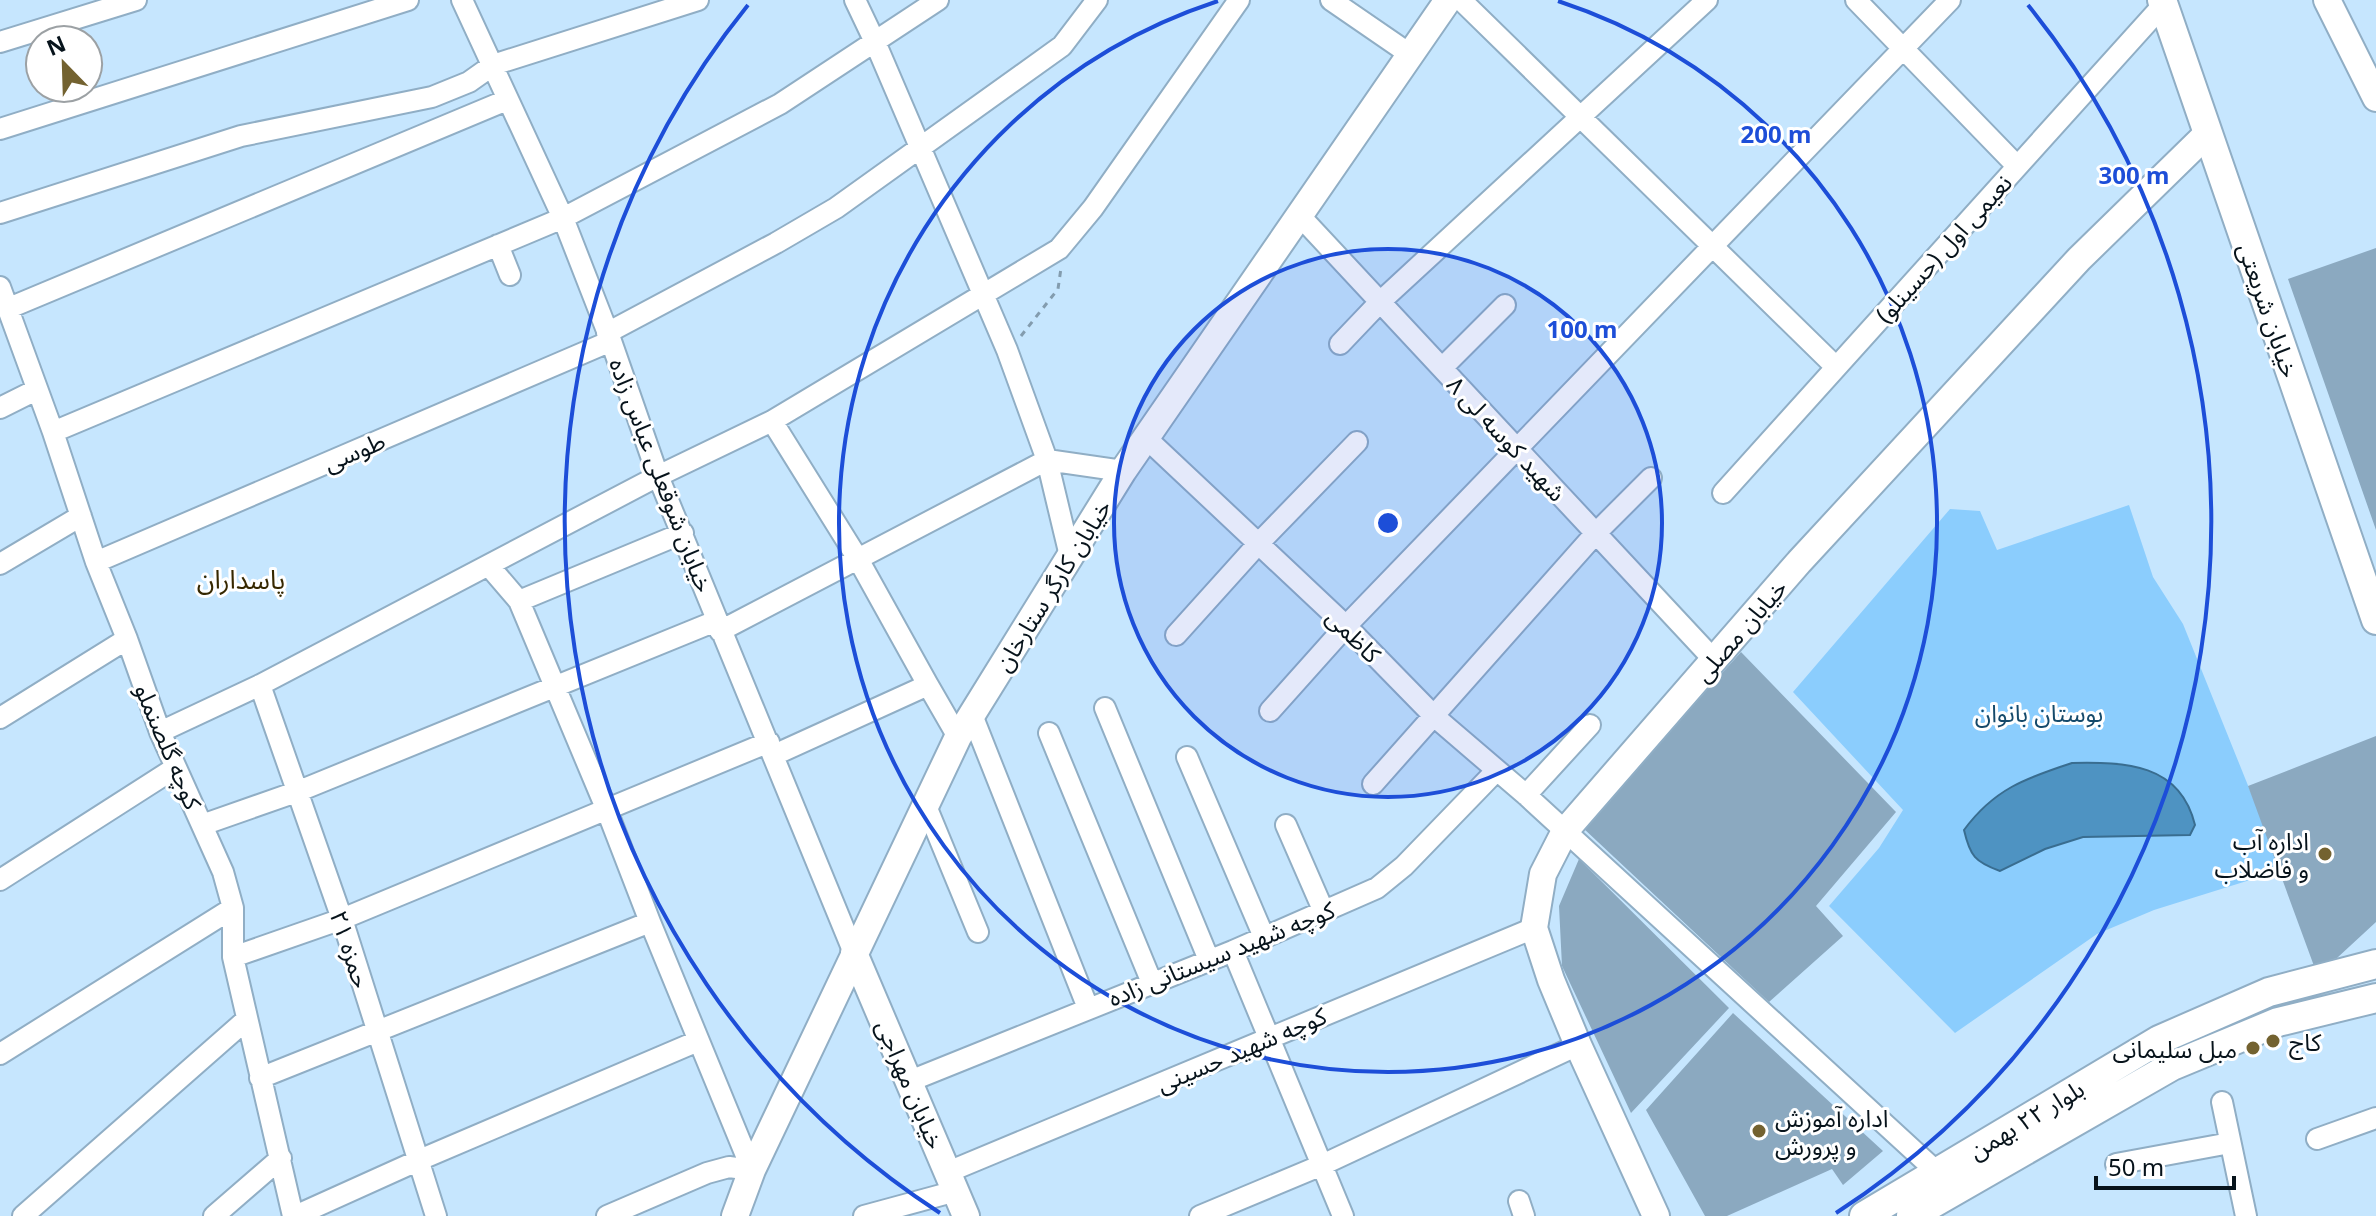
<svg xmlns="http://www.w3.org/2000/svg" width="2376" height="1216" font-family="'Noto Sans','Noto Sans Arabic',sans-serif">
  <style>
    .green { fill: #8bcdfd }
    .water { fill: #4e93c2; stroke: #396d90; stroke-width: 2 }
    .building { fill: #8ba9c0 }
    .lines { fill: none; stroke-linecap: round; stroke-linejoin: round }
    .minor-casing { stroke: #90aec5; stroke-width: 24 }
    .tertiary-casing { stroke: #90aec5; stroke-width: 30 }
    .secondary-casing { stroke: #90aec5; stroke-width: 32 }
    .path { stroke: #839cae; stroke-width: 3; stroke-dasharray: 6 6; stroke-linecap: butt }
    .minor { stroke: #fff; stroke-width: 20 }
    .tertiary { stroke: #fff; stroke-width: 26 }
    .secondary { stroke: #fff; stroke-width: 28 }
    .ring { fill: none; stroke: #1d4ed8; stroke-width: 4 }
    .poi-dot { fill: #736230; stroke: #fff; stroke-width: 3 }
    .labels { text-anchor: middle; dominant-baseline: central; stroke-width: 6; stroke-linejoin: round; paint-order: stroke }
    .street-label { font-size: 24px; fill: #07131b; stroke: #fff }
    .park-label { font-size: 24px; fill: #154a6b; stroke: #fff }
    .poi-label { font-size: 24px; fill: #07131b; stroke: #fff; text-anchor: end }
    .neighbourhood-label { font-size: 26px; fill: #362800; stroke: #fff }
    .centre { fill: #1d4ed8; stroke: #fff; stroke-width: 4 }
    .ring-label { font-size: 24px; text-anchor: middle; font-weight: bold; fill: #1d4ed8; stroke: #fff; stroke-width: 6; stroke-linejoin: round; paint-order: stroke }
  </style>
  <rect width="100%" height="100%" fill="#c6e6fe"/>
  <!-- green -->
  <path class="green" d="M2129,505L2153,577L2183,624L2282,870L2154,910L2097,934L1955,1033L1829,906L1879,848L1903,810L1793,692L1950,509L1980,511L1997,550Z"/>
  <!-- water -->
  <path class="water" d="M2072,763C2125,762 2180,763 2195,825L2190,835L2083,837L2045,849L2000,871C1975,862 1970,856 1964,830C1994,789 2026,778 2072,763Z"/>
  <!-- building -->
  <path class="building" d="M2376,248V530L2288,279Z
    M1741,652L1896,812L1816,906L1843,936L1769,1002L1583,828Z
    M2376,736V922L2337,958L2314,966L2248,786Z
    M1579,859L1729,1008L1631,1113L1562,966L1559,906Z
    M1733,1013L1883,1151L1843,1185L1832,1169L1727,1216H1705L1646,1110Z"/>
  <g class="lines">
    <defs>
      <path id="minor" d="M462,0L563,218L611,341L658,476L854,953
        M855,0L875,42L1007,350L1047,460L1070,556
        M1331,0L1411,55
        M1461,0L1836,367
        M1856,0L2017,166
        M0,42L136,0
        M0,129L408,0
        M0,213L241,136L432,97L469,82L493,65L698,0
        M1300,216L1714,660
        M498,245L510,275
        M0,287L53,432L96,562L127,639L160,732L223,872L233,908V957L293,1216
        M9,308L507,100
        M607,333L776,243L836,208L1062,46L1097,0
        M1340,344L1380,302L1707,0
        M1442,368L1505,305
        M0,408L36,390
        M772,421L858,559L928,685
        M53,432L563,218L780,104L938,0
        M1146,438L1346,626L1435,717L1526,795L1937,1172
        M1047,460L1123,471
        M1723,493L2163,5
        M96,562L611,341
        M0,564L81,516
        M489,566L519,601L606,808L650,922L752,1170L729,1167L707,1173L607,1216
        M519,601L683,533
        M720,631L1047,460
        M1176,635L1258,544L1357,442
        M260,685L342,919L436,1216
        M1105,708L1209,960
        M1270,711L1346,626L1950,0
        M972,715L1088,1008
        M0,718L127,639
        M160,732L260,685L658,476L772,421L1059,249L1093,208L1239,0
        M1049,733L1152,983
        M774,755L928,685L958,737
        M1187,757L1264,937
        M1373,784L1596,533L1651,478
        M1526,795L1590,725
        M926,806L978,932
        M202,825L299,791L716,621
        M1286,825L1324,912
        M0,880L175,768
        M1233,951L1343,1216
        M233,957L342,919L769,742
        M0,1054L233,908
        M260,1078L650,922
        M910,1081L1233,951L1377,888L1404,866L1496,771
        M2222,1102L2246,1216
        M2317,1139L2376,1118
        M2116,1164L2230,1143
        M948,1172L1534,928
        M1519,1201L1524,1216
        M23,1216L246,1020
        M214,1216L281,1158
        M295,1216L417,1161L698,1041
        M864,1216L956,1191
        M1200,1216L1322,1165L1578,1045"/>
      <path id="tertiary" d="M2327,0L2376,98
        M854,953L966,1216
        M735,1216L752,1170L958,737L1123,471L1448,0
        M1656,1216L1578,1045L1551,980L1534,928L1543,874L1565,831L1799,562L2079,259L2208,133"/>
      <path id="secondary" d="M2162,0L2376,620
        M1864,1216L2159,1040L2269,992L2376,964
        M1911,1216L2172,1066L2278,1022L2376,998"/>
    </defs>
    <!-- minor casing -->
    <use href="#minor" class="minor-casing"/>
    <!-- tertiary casing -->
    <use href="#tertiary" class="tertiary-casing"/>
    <!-- secondary casing -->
    <use href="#secondary" class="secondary-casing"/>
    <!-- path -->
    <path class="path" d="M1021,336L1058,289L1061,268"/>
    <!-- minor -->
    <use href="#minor" class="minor"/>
    <!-- tertiary -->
    <use href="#tertiary" class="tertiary"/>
    <!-- secondary -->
    <use href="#secondary" class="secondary"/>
  </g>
  <!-- distance rings -->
  <circle cx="1388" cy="523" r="274" fill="#1d4ed8" fill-opacity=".12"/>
  <g class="ring">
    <circle cx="1388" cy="523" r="274"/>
    <path d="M1558 1A549 549 0 1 1 1218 1"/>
    <path d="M940 1213A823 823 0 0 1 748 5M2028 5A823 823 0 0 1 1836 1213"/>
  </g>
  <!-- markers -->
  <g class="poi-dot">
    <circle cx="2325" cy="854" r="8"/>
    <circle cx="2273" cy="1041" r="8"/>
    <circle cx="2253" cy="1048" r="8"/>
    <circle cx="1759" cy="1131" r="8"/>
  </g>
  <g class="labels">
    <!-- street labels -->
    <g class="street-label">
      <text transform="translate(1943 248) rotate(-48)">نعیمی اول (حسینلو)</text>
      <text transform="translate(2269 310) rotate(71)">خیابان شریعتی</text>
      <text transform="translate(1507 438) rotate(47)">شهید کوسه لی ۸</text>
      <text transform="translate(354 451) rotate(-23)">طوسی</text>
      <text transform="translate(662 475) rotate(69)">خیابان شوقعلی عباس زاده</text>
      <text transform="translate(1052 585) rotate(-58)">خیابان کارگر ستارخان</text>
      <text transform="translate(1740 630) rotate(-49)">خیابان مصلی</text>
      <text transform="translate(1354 635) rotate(45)">کاظمی</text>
      <text transform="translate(169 746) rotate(67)">کوچه گلصنملو</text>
      <text transform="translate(351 949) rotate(72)">حمزه ۲۱</text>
      <text transform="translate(1221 953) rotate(-22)">کوچه شهید سیستانی زاده</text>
      <text transform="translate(1241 1049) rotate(-23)">کوچه شهید حسینی</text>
      <text transform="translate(911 1084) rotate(67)">خیابان مهراجی</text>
      <text transform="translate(2026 1119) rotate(-31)">بلوار ۲۲ بهمن</text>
    </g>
    <!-- park labels -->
    <g class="park-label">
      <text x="2039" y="712">بوستان بانوان</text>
    </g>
    <!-- poi labels -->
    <g class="poi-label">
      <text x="2309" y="840">اداره آب<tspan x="2309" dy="28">و فاضلاب</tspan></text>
      <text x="2289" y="1041" text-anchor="start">کاج</text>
      <text x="2237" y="1048">مبل سلیمانی</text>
      <text x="1775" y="1117" text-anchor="start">اداره آموزش<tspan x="1775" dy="28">و پرورش</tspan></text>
    </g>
    <!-- neighbourhood labels -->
    <g class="neighbourhood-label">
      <text x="241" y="579">پاسداران</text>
    </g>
  </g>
  <circle cx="1388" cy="523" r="12" class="centre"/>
  <g class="ring-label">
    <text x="1776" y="143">200 m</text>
    <text x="2134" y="184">300 m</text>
    <text x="1582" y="338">100 m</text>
  </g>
  <!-- north arrow -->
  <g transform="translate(64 64) rotate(337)"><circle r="38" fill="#ffffff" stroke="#9ca1a4" stroke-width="2"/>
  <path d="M0-6L14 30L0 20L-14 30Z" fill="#736230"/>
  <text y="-12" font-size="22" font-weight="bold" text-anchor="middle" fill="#07131b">N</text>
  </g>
  <!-- scale -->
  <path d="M2096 1176v12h138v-12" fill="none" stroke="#07131b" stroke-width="4"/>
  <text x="2108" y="1176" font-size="24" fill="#07131b" stroke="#ffffff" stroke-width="6" paint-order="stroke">50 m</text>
</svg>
